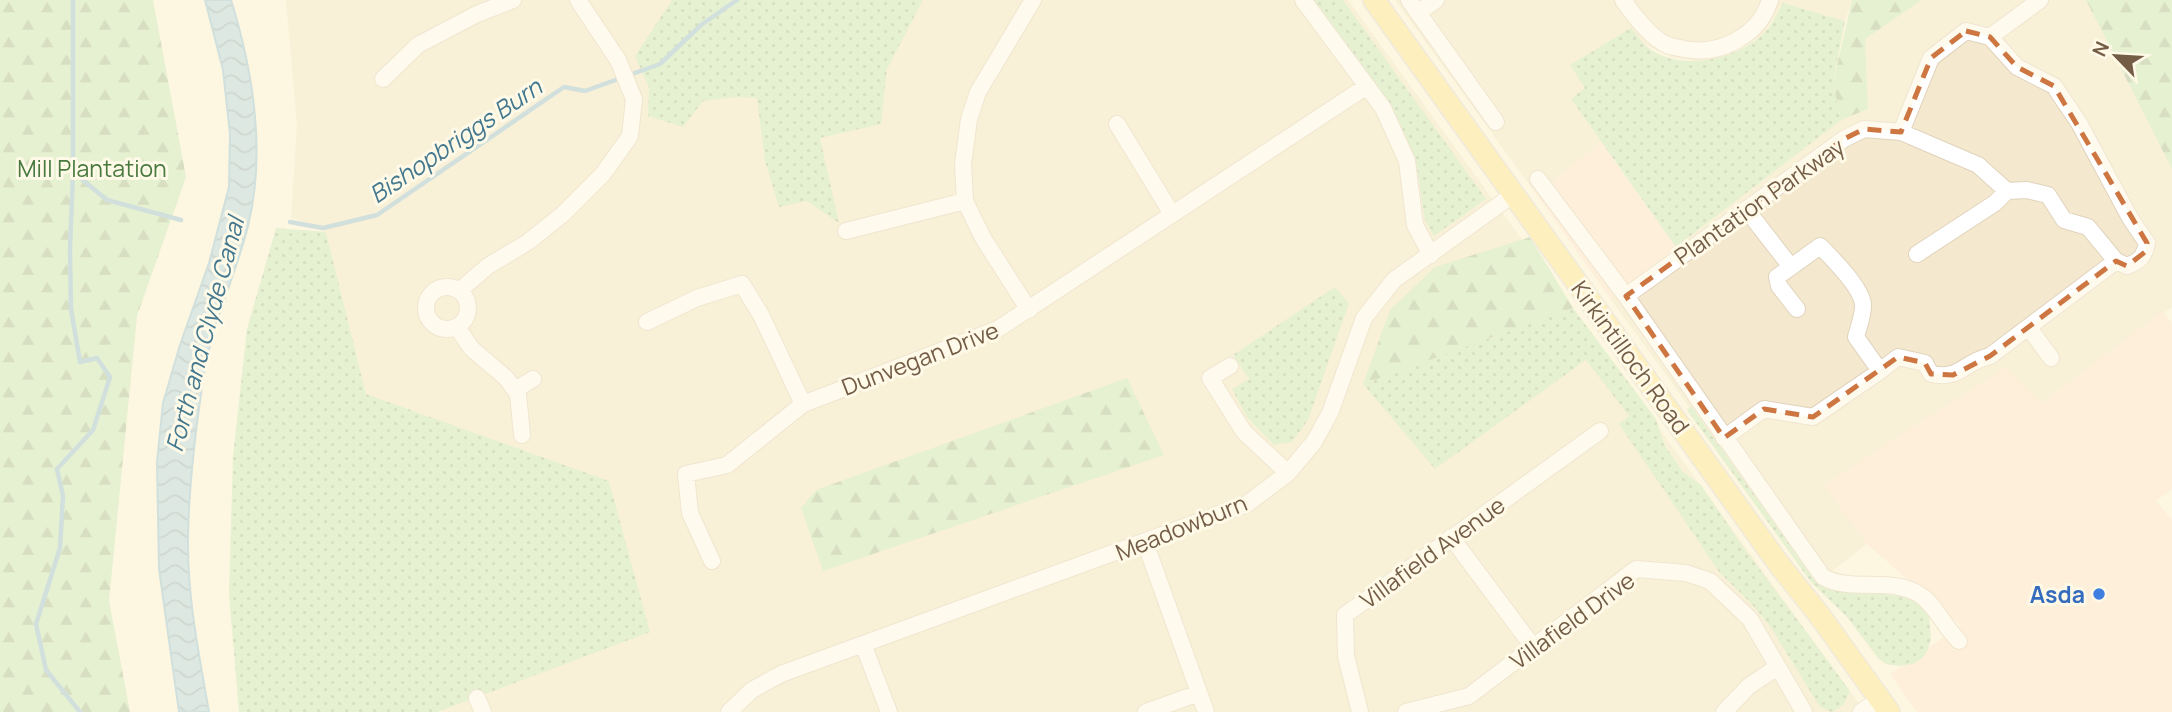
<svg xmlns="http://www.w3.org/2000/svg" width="2172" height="712" font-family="Manrope,sans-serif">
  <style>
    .residential { fill: #f4e8cf }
    .commercial { fill: #fee6d3 }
    .grass { fill: url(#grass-dots) }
    .forest { fill: url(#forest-firs) }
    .water { fill: url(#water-waves); stroke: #9bc6d8; stroke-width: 2 }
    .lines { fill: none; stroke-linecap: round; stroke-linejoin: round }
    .stream { stroke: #9bc6d8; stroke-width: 4.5 }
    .minor-casing { stroke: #e1d3bc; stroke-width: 18 }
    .major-casing { stroke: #e0dbd7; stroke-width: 24 }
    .minor { stroke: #fff; stroke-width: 16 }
    .major { stroke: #fee696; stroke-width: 21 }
    .marked { fill: none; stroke: #cd7642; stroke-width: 5; stroke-dasharray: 14 9; stroke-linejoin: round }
    .shop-dot { fill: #3f7fe0; stroke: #fff9e7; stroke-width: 2.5 }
    .labels { text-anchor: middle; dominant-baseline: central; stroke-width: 6; stroke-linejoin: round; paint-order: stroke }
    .park-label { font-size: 23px; fill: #487a3f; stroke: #fff9e7 }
    .street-label { font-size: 23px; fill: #745d47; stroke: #fff9e7 }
    .shop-label { font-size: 23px; font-weight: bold; fill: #366cbe; stroke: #fff9e7; text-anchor: end }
    .water-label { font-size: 24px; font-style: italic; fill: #43788f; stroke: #fff9e7 }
  </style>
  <defs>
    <pattern id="grass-dots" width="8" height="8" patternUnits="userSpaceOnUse" patternTransform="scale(1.75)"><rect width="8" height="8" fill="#caeabf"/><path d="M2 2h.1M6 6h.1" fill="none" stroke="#a9c19d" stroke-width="1.8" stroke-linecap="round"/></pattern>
    <pattern id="forest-firs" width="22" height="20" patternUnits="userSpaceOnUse" patternTransform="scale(1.75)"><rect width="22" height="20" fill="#caeabf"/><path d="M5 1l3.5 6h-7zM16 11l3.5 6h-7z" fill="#a9c19d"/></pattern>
    <pattern id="water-waves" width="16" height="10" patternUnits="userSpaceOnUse" patternTransform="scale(1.75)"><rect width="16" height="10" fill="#b5d8e6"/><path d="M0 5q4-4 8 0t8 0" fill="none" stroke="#98b2bc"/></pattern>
  </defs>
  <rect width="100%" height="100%" fill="#fdf6e0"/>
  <!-- residential -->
  <path class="residential" d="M286,0H1348L1865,712H440L649,631L609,481L366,394L326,232L291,217L297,125Z
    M1395,0H1852L1845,21L1783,3L1764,34L1727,57L1706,62L1673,58L1646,45L1571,65L1586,88L1572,100L1601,142L1537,195Z
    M1922,0H2086L2172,169V307L2041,403L1825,484L1867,544L1817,583L1610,298L1841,120L1868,109L1865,39Z"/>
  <!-- commercial -->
  <path class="commercial" d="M1601,142L1676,247L1610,298L1537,195Z
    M2163,311L2172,323V489L2156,501L2172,520V712H1917L1890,674L1961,626L1867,544L1824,485L2006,367L2042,403Z"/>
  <!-- grass -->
  <path class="grass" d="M672,0H923L887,69L881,124L820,138L839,223L807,201L779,207L765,161L757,98L738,97L703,101L683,127L648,116L649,88L635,56Z
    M1311,0H1343L1486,199L1434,236L1425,220L1416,163L1374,84Z
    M1783,3L1845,21L1833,83L1841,120L1676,247L1571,99L1585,88L1570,65L1631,28C1636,33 1640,40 1645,45C1676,73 1734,61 1762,35C1771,28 1777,13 1783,3Z
    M276,228L326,232L366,394L609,481L650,632L438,712H239L229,594L233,456L247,329Z
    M1335,287L1349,303L1308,420L1292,442L1274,445L1247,417L1232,389L1249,379L1233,355Z
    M1573,308L1656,419L1665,446L1683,472L1701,485L1744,548L1850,691L1843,705L1832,712L1820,707L1770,626L1750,602L1720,573L1619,424L1629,416L1586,360L1435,469L1363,384Z
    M1691,406L1817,583C1848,600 1885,587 1914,601C1919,604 1925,612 1929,617L1931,639L1927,652L1921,659L1913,664L1899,666L1886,664L1878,658L1847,617L1811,582L1687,410Z"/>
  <!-- forest -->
  <path class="forest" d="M0,0H153L186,177L137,316L109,601L130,712H0Z
    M1852,0H1922L1865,39L1868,109L1841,120L1833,83Z
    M2086,0H2172V169Z
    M1530,237L1573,308L1363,384L1390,310L1435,267Z
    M1127,378L1164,455L823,571L801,508L816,490Z"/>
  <!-- water -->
  <path class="water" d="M205,0H231C253,71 266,152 248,226C236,274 214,319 205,368C196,424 189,481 188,538C187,596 199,655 209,712H179L159,569L157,462L163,403L180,345L209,263L229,187L230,134L223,70Z"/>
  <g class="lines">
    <!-- stream -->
    <path class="stream" d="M73,0V172L107,200L181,220
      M73,172L70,249L71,309L80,362L97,358L110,377L93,430L57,469L63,496L60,548L36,624L46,670L80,712
      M290,222L323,228L377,215L564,87L585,91L660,64L701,25L737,0"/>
    <defs>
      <path id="minor" d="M1303,0L1383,108L1407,161L1415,225L1431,255
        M1409,0L1496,122
        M1623,0C1634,16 1647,33 1663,43C1669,47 1678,47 1684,49C1720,56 1759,36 1770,0
        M1418,13L1436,0
        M1990,37L2040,0
        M383,79L418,45L477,14L513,0
        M1117,124L1172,214
        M1538,179L1626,296L1823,577C1852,593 1892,576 1920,595C1936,605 1944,627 1959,641
        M846,231L965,201
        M1917,254L1995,203L2007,191
        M1791,267L1777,277L1779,286L1797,309
        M426 308a21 21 0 1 1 42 0a21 21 0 1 1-42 0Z
        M460,290L488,266L528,242L563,214L603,174L630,136L634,99L618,60L578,0
        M1626,296L1844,139L1864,129L1901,132L1978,165L2007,191L2027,190L2048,195L2064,220L2088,227L2116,261L2127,266C2140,261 2144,257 2147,243L2130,218L2079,123L2054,86L2017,67L1990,37L1966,31L1931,58L1901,132
        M1029,310L983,238L965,201L963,164L969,119L978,92L1033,0
        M647,322L697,298L742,284L761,315L803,404
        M457,327L471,348L506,378L518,394L522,435
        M2029,328L2051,358
        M1230,366L1210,378L1244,432L1288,473
        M1880,371L1898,357L1925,363L1931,374C1961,380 1963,362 1990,356L2116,261
        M515,390L533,379
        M1724,438L1764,409L1813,417L1880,371L1856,337C1858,328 1864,314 1863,304C1861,287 1832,258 1820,246L1791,267L1746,209
        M1451,537L1534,648
        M1145,542L1206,712
        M712,561L690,513L686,474L727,465L803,404L998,329L1367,86
        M863,644L889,712
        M477,698L483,712
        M729,712L752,690L781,674L1247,504L1288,473L1314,442L1330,413L1364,318L1394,280L1514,194
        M1146,712L1199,693
        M1360,712L1346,656L1345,615L1600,431
        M1406,712L1469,696L1636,569L1686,573L1710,581L1750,619L1804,712
        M1724,712L1749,686L1777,667
        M1861,712L1879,699"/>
      <path id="major" d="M1374,0L1778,563L1820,616L1889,712"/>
    </defs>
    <!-- minor casing -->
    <use href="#minor" class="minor-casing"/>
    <!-- major casing -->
    <use href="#major" class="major-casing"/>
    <!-- minor -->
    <use href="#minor" class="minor"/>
    <!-- major -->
    <use href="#major" class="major"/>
  </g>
  <!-- marked area -->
  <path d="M0 0H2172V712H0ZM1966,31L1990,37L2017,67L2054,86L2147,243L2145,252L2127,266L2116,261L1990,356L1953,375L1931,374L1925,363L1898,357L1813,417L1764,409L1724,438L1626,296L1844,139L1864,129L1901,132L1931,58Z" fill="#fdf6e0" fill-opacity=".55" fill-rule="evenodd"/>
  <path class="marked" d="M1966,31L1990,37L2017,67L2054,86L2147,243L2145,252L2127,266L2116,261L1990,356L1953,375L1931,374L1925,363L1898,357L1813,417L1764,409L1724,438L1626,296L1844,139L1864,129L1901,132L1931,58Z"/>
  <!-- markers -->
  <circle class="shop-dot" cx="2099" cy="594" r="7"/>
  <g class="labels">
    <!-- park labels -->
    <g class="park-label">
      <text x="92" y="168">Mill Plantation</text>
    </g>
    <!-- street labels -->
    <g class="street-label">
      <text transform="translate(1759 201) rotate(-35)">Plantation Parkway</text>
      <text transform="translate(1631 357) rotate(54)">Kirkintilloch Road</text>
      <text transform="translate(920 358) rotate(-21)">Dunvegan Drive</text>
      <text transform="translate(1181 527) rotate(-22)">Meadowburn</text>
      <text transform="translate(1432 552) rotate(-36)">Villafield Avenue</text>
      <text transform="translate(1572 620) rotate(-36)">Villafield Drive</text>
    </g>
    <!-- shop labels -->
    <g class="shop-label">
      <text x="2085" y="594">Asda</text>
    </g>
    <!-- water labels -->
    <g class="water-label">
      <text transform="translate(455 140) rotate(-34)">Bishopbriggs Burn</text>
      <text transform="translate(204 334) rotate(-75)">Forth and Clyde Canal</text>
    </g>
  </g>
  <!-- north arrow -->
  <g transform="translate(2116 56) rotate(295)" stroke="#fff9e7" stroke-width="5" paint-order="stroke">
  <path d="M0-5L12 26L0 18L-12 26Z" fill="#745d47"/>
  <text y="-10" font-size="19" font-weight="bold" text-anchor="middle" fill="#745d47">N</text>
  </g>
</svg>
